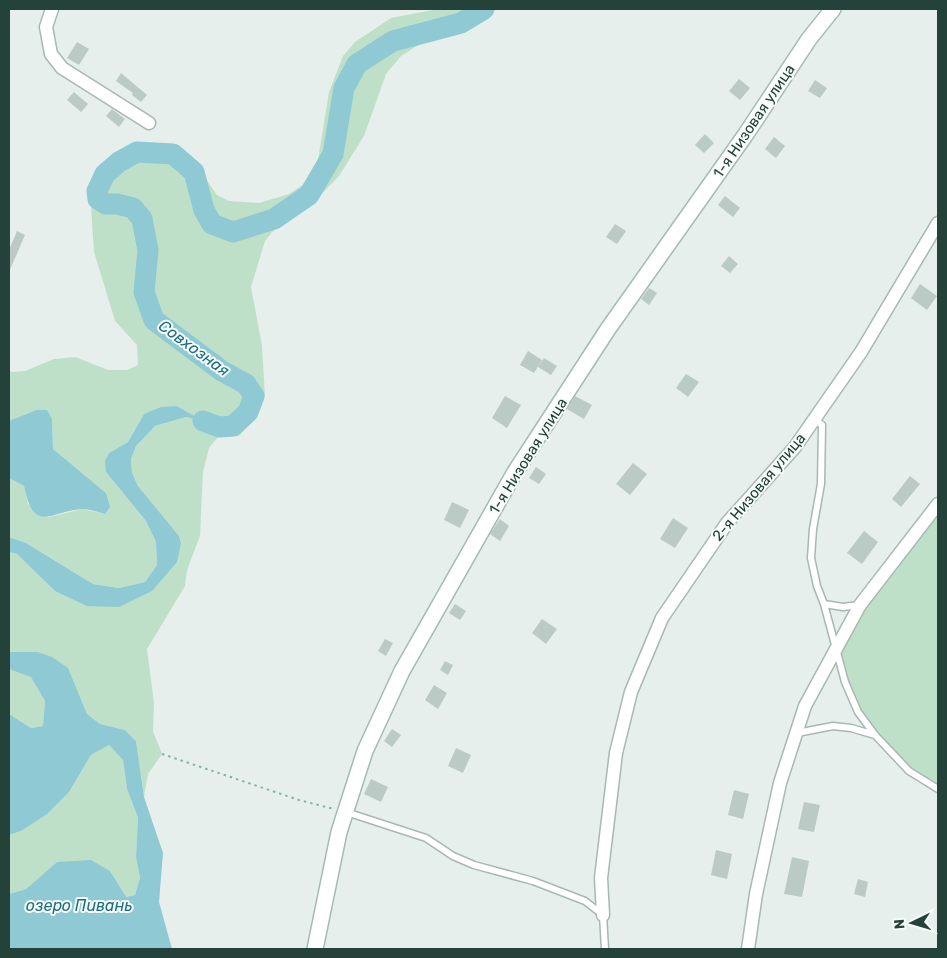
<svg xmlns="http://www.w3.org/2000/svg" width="947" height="958" font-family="Rubik,sans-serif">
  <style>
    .green { fill: #bfe0c8 }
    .water { fill: #8ec9d4 }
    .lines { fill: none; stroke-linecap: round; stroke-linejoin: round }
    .river { stroke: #8ec9d4; stroke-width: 21 }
    .building { fill: #bbcac4 }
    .lane-casing { stroke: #a8b8b2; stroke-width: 9 }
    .street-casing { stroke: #a8b8b2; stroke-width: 15 }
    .secondary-casing { stroke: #a4bbb3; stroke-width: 18 }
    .path { stroke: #86b3a5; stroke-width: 2; stroke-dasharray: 2.5 4; stroke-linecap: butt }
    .lane { stroke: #fff; stroke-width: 6 }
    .street { stroke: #fff; stroke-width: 12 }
    .secondary { stroke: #fff; stroke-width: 15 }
    .labels { text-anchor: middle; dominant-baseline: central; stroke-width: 4; stroke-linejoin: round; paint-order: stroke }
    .street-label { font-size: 15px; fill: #24423a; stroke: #f7fbf9 }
    .water-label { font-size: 16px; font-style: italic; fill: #1c6f80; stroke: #f7fbf9 }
  </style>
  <rect width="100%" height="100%" fill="#e6efeb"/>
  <!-- green -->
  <path class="green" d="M438,9H497L463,27L428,39L401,56L386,74L364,136L339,176L313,203L272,232L265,241L251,287L262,346L265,396L250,423L239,436L218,437L209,448L203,472L200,536L187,570L185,586L147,649L154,703L153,731L162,754L148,774L144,797L136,741L125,730L100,724L87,714L68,669L38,652H9V552L17,554L55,591H152L181,543L179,536L138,486L132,473L131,459L136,446L155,426L186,417L201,420L177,406L144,414L128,442L109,453L106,472L146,521L156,542L157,565L145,582L119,588L93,584L26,543L9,537V478L24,486L28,504L49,517L83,509L105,514L106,493L53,449L52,419L9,421V371L13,372L25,371L54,359L75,357L108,370H127L138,365L137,345L115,321L94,252L91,207L93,177L117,157L140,149H175L196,165L217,195L229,201L259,203L289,194L304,184L317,166L329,92L343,56L355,42L391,18Z
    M938,504V789L909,771L858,712L836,648Z
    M9,669L31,676L45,701L43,726L31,728L9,714Z
    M109,745L123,760L127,789L138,818L136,857L140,878L135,895L125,897L110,871L57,862L26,889L9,894V835L21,831L69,792L91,755Z"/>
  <!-- water -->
  <path class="water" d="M177,406L203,421L186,417L155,426L136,446L131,459L132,473L138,486L179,536L181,543L177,562L152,591L119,607L87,606L55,591L17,554L9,552V537L26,543L93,584L119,588L145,582L157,565L156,542L146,521L106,472L105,461L109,453L128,442L144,414L161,407Z
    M37,410H47L52,419L53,449L106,493L110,507L105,514C98,512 89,509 82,509C49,512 34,534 24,486L9,478V421Z
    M9,652H38L52,657L68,668L87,714L100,724L125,730L136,741L144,797L163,853L159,902L172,949H9V894L26,889L57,862L91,860L110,871L126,897L135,895L140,878L136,857L138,818L127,789L123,760L109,745L91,755L69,792L47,814L21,831L9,835V714L31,728L43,726L45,701L31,677L9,669Z"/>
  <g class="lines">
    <!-- river -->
    <path class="river" d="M203,421L219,427L233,426L248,412L254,396L246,384L222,371L154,320L144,292L148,250L142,219L133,208L117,204H106L98,199L97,191L105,174L119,162L137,152L173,154L194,172L204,210L212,224L233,232L274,219L309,195L333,154L344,88L357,64L393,41L461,23L484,9"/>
  </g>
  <!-- building -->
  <path class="building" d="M77,42L89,49L79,65L67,58Z
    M121,73L147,95L141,102L132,95L133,93L116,81Z
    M739,79L750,88L740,100L729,91Z
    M815,80L827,88L820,98L808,91Z
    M74,92L88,104L81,112L67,100Z
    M112,109L125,119L119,127L106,116Z
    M705,134L714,143L704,153L695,145Z
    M774,137L785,146L776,158L765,149Z
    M725,196L740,208L733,217L718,205Z
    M615,224L626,231L617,244L606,237Z
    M17,231L25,235L9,272V250Z
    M729,256L738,264L730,273L721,266Z
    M920,284L937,296L927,310L911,298Z
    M649,288L657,293L649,305L641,299Z
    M528,351L542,360L534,373L520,365Z
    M544,358L557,366L551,375L538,367Z
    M686,374L699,382L688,397L676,388Z
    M505,396L521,405L507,428L492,418Z
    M575,396L592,405L584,419L567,409Z
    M633,463L647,474L630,495L616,484Z
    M536,467L546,474L539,484L529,478Z
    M910,476L920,484L901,507L892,499Z
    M452,502L469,510L460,528L444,520Z
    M673,518L688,528L675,548L660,539Z
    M500,519L509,526L500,541L490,534Z
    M864,531L878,542L862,564L847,553Z
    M455,604L466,611L460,620L449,613Z
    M542,619L557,629L546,644L532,633Z
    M385,639L393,643L386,656L378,651Z
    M445,661L453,665L448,675L440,670Z
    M434,685L447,693L438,709L425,700Z
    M392,729L401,735L392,747L384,741Z
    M456,748L471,755L463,773L448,766Z
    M371,779L388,787L381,802L364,794Z
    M734,790L749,794L743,819L728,815Z
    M804,802L820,805L814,832L798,829Z
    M716,850L732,854L727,879L711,875Z
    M792,857L809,861L802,897L784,894Z
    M858,879L868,882L865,897L854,894Z"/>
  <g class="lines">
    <defs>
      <path id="lane" d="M814,419L822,425L821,484L813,529L811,558L817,586L824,604L845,682L858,712L875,735L909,771L938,789
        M824,604L843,607L859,605
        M797,733L833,726L851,728L875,735
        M346,812L426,838L453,856L474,865L533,881L585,901L603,915L605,949"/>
      <path id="street" d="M52,9L46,27L51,54L62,68L149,123
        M603,915L601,878L616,753L631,692L662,618L727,523L795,447L861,352L938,223
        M748,949L756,894L780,783L805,706L860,605L938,504"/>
      <path id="secondary" d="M315,949L339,832L365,751L402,671L515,472L608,329L746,134L809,39L833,9"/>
    </defs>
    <!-- lane casing -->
    <use href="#lane" class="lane-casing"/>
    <!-- street casing -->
    <use href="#street" class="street-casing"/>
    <!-- secondary casing -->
    <use href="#secondary" class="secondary-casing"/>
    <!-- path -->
    <path class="path" d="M162,754L299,800L334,809"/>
    <!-- lane -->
    <use href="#lane" class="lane"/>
    <!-- street -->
    <use href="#street" class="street"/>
    <!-- secondary -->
    <use href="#secondary" class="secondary"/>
  </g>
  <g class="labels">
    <!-- street labels -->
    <g class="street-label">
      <text transform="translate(754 121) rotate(-56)">1-я Низовая улица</text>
      <text transform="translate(528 456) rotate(-58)">1-я Низовая улица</text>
      <text transform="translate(759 487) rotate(-50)">2-я Низовая улица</text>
    </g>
    <!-- water labels -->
    <g class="water-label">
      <text transform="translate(194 348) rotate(36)">Совхозная</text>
      <text x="79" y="905">озеро Пивань</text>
    </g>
  </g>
  <!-- border -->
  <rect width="947" height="958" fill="none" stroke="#24423a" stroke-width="20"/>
  <!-- north arrow -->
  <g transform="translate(912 923) rotate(265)" stroke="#f7fbf9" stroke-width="4" paint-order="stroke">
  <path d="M0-4L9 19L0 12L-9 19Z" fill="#24423a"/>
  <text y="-8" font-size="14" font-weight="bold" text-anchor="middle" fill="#24423a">N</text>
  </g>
</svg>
